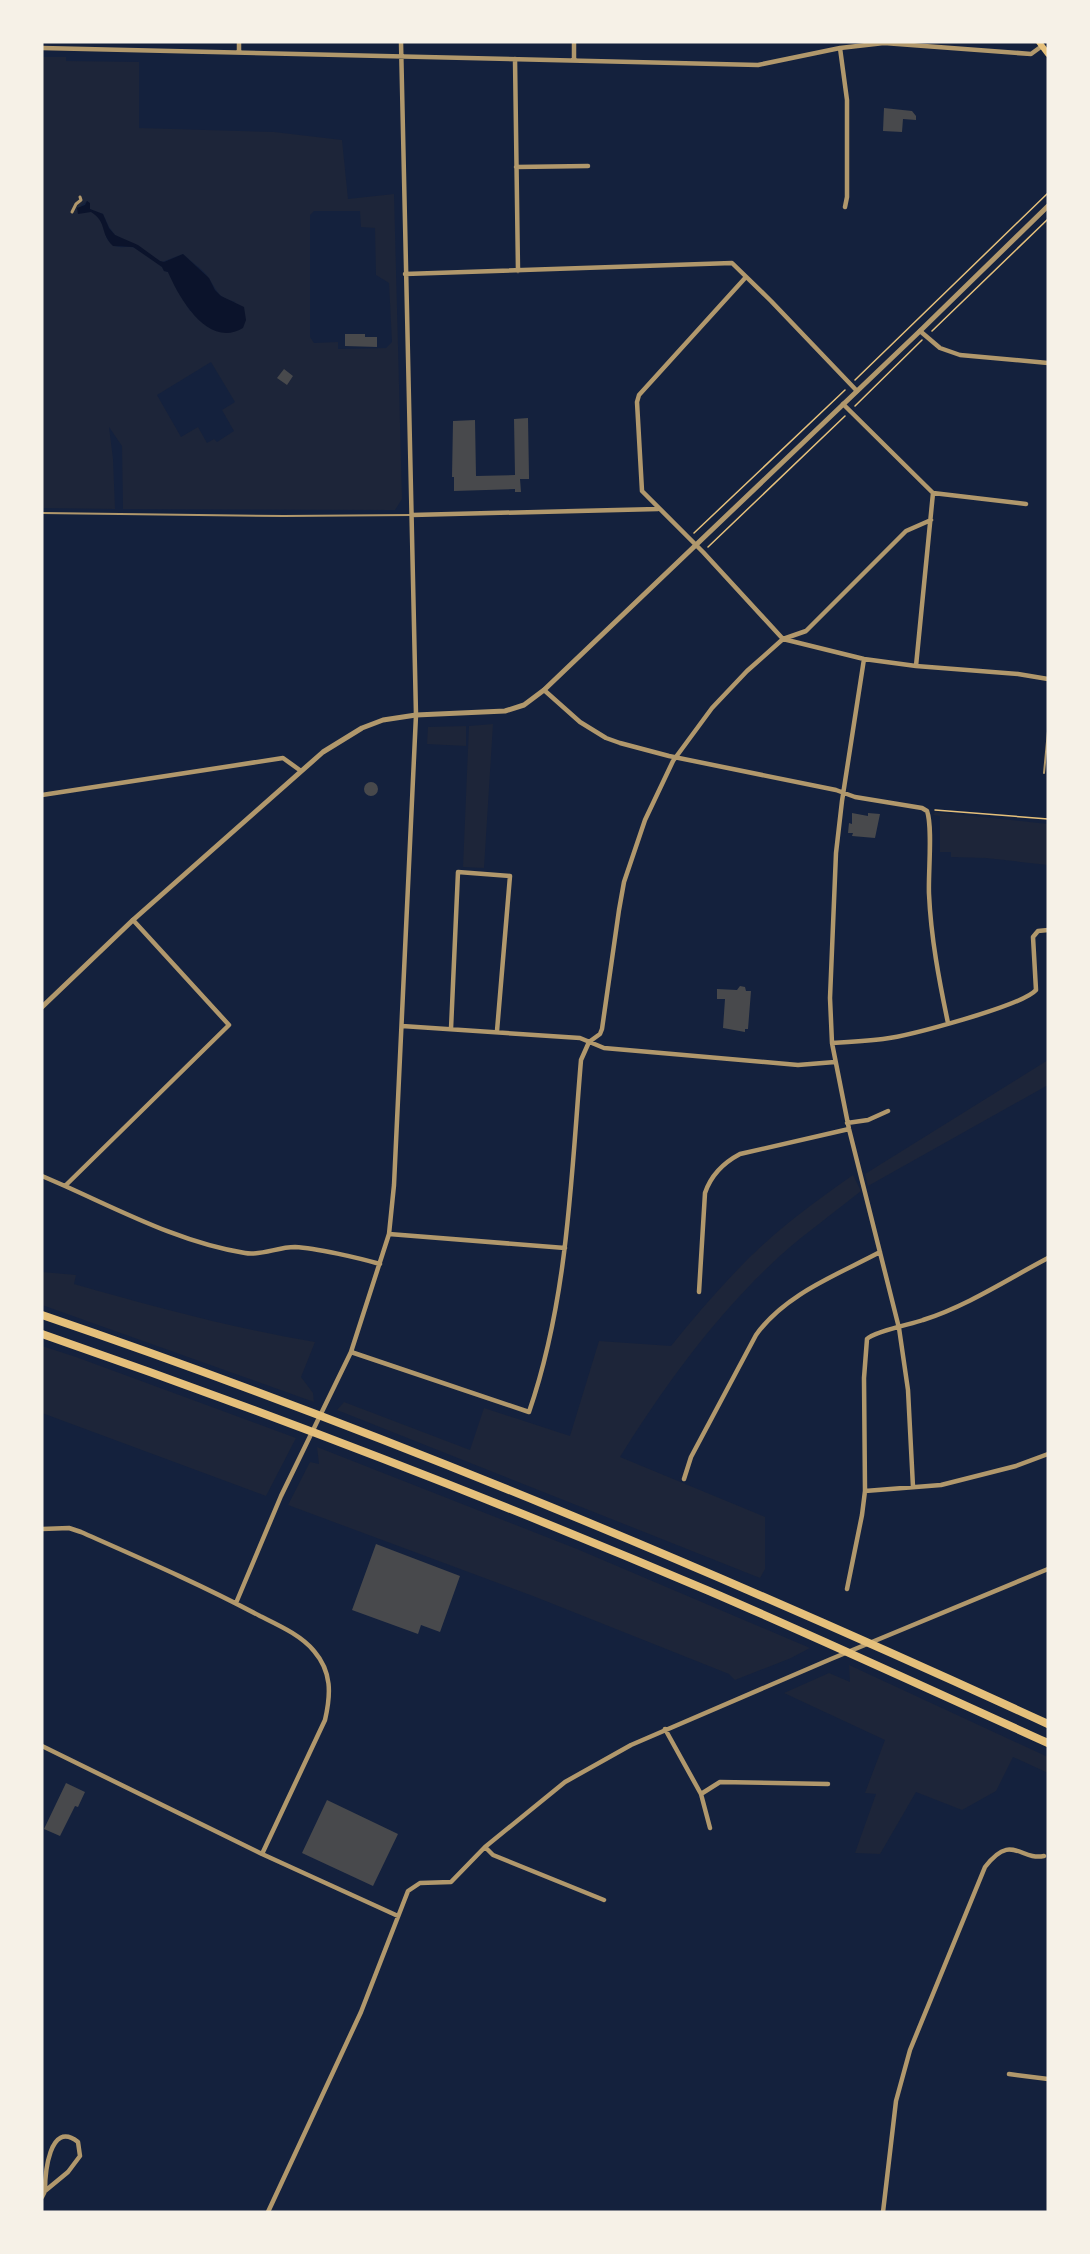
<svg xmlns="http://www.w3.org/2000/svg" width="1090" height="2254" font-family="Roboto,sans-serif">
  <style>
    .green { fill: #1d2539; fill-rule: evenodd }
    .water { fill: #0b132b }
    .building { fill: #48494c }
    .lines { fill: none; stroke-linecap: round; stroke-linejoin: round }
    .path { stroke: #e5c07b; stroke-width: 1.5 }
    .service { stroke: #b1986c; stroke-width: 2 }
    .pedestrian { stroke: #b1986c; stroke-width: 3 }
    .minor { stroke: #b1986c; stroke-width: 4.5 }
    .tertiary { stroke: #b1986c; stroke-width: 5 }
    .secondary { stroke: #e5c07b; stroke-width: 6 }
    .motorway { stroke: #e5c07b; stroke-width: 8 }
  </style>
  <rect width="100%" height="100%" fill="#14213d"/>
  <!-- green -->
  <path class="green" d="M42,57H66V61L139,62V128L274,132L342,140L348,199L394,194L402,499L395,510L123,509L122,446L109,427L113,459L115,509L42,508ZM87,201L90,204L89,209L103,214L109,227L115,235L162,262L183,254C191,262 202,268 208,277C218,291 217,298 236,302L190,311L168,272L164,271L162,267C154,261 145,252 135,248C127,245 119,250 112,244C104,239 106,231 103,223C100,214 88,210 80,206ZM314,211H360L361,227L375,228L376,275L389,283L392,342L386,348L338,349V342L314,343L310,337V215ZM211,362L235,402L222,410L234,431L217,442L214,439L207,443L198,427L181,437L157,395Z
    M493,724L484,868L463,867L469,726Z
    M466,726V746L427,744L428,727Z
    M935,812L1048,824V865L986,858L951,857V852H940V816L933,815Z
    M1048,1060V1085L868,1186L865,1174Z
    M853,1175L861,1191C835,1212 807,1232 782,1254C718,1312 666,1383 620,1457L765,1517V1569L760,1578L337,1410L344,1402L470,1450L484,1408L570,1436L599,1341L671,1346C709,1299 749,1253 797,1216C815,1202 834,1188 853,1175Z
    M42,1272L76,1275L74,1284C154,1307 233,1328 315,1342L301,1377L313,1393L314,1402L42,1305Z
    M42,1346L76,1357L296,1438L266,1496L42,1413Z
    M317,1447L577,1549L810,1648L791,1658L735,1680L729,1674L533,1596L288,1505L310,1462L319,1464Z
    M849,1665L1048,1757V1773L1013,1757L996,1791L962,1810L916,1792L880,1854L855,1853L876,1794L865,1793L885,1740L784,1693L829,1673L850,1682Z"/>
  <!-- water -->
  <path class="water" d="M87,201L90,203V209L103,214L109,228L115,235L138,245L160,261L164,262L183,254L209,278L215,290L221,296L244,307L246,320L243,328C208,349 179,298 168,272L164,271L162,267L133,247L113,246C99,232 108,223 91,212L78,214L77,208L85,205Z"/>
  <!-- building -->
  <path class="building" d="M884,108L912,111L916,116V120L903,119L902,132L883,131Z
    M345,334H365V337H377V347L345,346Z
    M284,369L293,376L287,385L277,378Z
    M528,418L529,476V479H520L521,492H515V489L454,491V477H452L453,421L475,420L476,476L515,475L514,419Z
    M364 789a7 7 0 1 1 14 0a7 7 0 1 1-14 0Z
    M852,813L868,816V813L880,814L875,838L852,836L853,833H848L849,823L852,824Z
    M740,986L745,987L746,991H751L748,1029H745V1032L723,1028L725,999H717V989L737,990Z
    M376,1544L460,1576L440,1632L421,1625L418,1634L352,1610Z
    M66,1783L85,1792L78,1807L75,1806L60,1836L44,1829Z
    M327,1800L398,1834L373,1886L302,1853Z"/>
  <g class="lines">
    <!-- path -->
    <path class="path" d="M932,331L1048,219
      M855,380L1048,193
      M855,406L922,340
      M694,533L845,390
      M708,547L845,416
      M935,810L1048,819"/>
    <!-- service -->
    <path class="service" d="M42,513L284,516L411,515
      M1044,773L1048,731"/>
    <!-- pedestrian -->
    <path class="pedestrian" d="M72,212L76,204L81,200L80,197"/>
    <!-- minor -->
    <path class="minor" d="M42,48L758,65L840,48L884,43L1031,54L1042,46
      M840,48L847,100V197L845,207
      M239,52V42
      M515,59L518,271
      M574,60V42
      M516,167L588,166
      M405,274L732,263L771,301L857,391
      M746,277L639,395L637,402L642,491L703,552L783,639L864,659L916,666L1018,674L1048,679
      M920,331L940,348L960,355L1048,363
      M843,404L933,493L916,666
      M933,493L1026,504
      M412,515L658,509
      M864,659L842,801L836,853L830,998L832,1043L849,1129L899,1328L908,1390L913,1487
      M544,690L580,722L606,738L620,743L669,756L836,790L855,797L922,808L927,811C933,827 928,874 929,894C931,938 939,980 948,1023
      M42,795L283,758L301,771
      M402,1026L580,1038L604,1048L798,1065L835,1062
      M451,1029L458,872L510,876L497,1031
      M832,1043C849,1042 866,1041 883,1039C908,1036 1022,1006 1036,990L1033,937L1038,931L1048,930
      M847,1123L868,1120L888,1111
      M42,1176L65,1186L229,1025L133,920
      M65,1186C123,1212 182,1243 245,1253C262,1256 277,1247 295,1247C316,1248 359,1258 380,1264
      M389,1234L565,1248
      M699,1292L705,1193C711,1175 723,1163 740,1154L849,1129
      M351,1352L529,1412C568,1299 571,1178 581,1060L589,1042L600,1034L602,1029L619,910L624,882L645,820L673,761L712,708L747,671L783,639L806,631L906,531L931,520
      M684,1479L691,1457L756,1335C785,1294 837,1275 880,1252
      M865,1491L941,1485L1016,1466L1048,1454
      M42,1529L69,1528L81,1532C142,1559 202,1585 260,1616C278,1625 301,1635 314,1651C332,1672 331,1694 325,1720L262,1854
      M847,1589L862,1515L865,1491L864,1378L867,1339C873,1332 912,1324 923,1320C967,1306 1008,1279 1048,1258
      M236,1603L281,1496L351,1352L389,1234L394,1185L416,715L401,42
      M665,1729L701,1794L710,1828
      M42,1746L262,1854L398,1916
      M701,1794L720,1782L828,1784
      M485,1847L493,1855L604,1900
      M1009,2074L1048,2079
      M42,2197L45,2191L68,2172L80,2156L78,2142C49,2119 45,2175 45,2191
      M268,2212L361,2012L408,1891L420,1883L451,1882L485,1847L565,1782L631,1745L831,1659L1048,1569
      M883,2212L896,2101L910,2050L985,1867C1012,1832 1020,1861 1044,1856"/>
    <!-- tertiary -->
    <path class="tertiary" d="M42,1007L133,920L323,752L362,728L383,720L416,715L505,711L524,705L544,690L920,331L1048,206"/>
    <!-- secondary -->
    <path class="secondary" d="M1039,42L1048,54"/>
    <!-- motorway -->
    <path class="motorway" d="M42,1315C385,1432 719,1573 1048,1724
      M42,1334C267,1412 490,1498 709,1591C823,1640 935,1692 1048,1743"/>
  </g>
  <!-- border -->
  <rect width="1090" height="2254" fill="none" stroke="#f6f1e7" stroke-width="87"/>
</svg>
